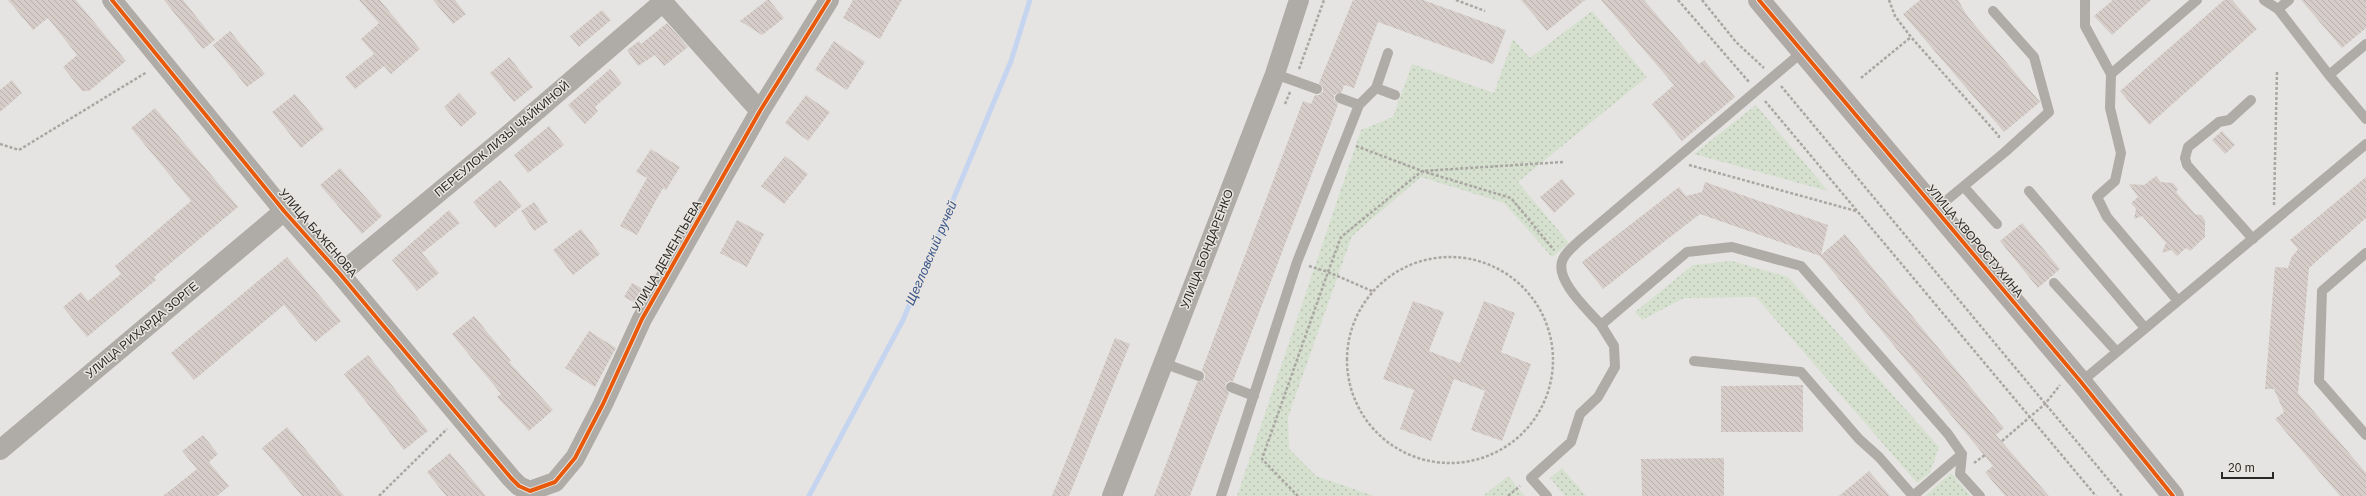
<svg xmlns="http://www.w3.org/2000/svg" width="2366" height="496" font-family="Arial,sans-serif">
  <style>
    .grass { fill: url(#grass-dots) }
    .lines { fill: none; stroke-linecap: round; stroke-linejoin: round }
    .stream { stroke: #c5d5f0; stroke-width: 5 }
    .building { fill: url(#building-back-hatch) }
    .path { stroke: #aaa7a3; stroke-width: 2.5; stroke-dasharray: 3 2; stroke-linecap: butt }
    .lane { stroke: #afaca7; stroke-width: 10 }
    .street { stroke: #afaca7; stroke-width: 20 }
    .secondary { stroke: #afaaa6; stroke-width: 22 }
    .cycleway-casing { stroke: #e8e5e0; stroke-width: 6 }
    .cycleway { stroke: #e8590c; stroke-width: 4 }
    .labels { text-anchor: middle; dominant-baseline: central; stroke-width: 3; stroke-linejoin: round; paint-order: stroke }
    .street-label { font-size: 12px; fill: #2a2927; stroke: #e8e5e0 }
    .water-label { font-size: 13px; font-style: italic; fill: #3b578b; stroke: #e8e5e0 }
  </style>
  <defs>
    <pattern id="grass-dots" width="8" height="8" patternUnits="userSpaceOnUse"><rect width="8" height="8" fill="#d5e0cf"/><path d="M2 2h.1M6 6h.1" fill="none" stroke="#b7c0b2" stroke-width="1.8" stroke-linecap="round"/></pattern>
    <pattern id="building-back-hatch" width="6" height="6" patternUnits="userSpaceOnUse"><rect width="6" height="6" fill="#d6cdc8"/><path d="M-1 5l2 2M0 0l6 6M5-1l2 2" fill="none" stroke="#b8b0ac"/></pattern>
  </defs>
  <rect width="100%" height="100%" fill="#e6e4e2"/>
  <!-- grass -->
  <path class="grass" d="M1592,11L1647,77L1518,182L1569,243L1552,257L1504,203L1421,177L1352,236L1288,417L1289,449L1316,476L1374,496H1237L1361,130L1393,117L1412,64L1494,93L1513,39L1530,58Z
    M1756,105L1828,191L1694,154Z
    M1732,261L1788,277L1939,447L1930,473L1917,483L1756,297L1684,298L1642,320L1635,312L1693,265Z
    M1562,468L1586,496H1565L1550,478Z
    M1951,473L1971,496H1925Z
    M1508,476L1525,496H1483Z"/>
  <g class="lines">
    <!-- stream -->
    <path class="stream" d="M809,496L903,320L1011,61L1030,0"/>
  </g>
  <!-- building -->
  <path class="building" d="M8,0H76L126,61L89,91H82L63,67L77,55L48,18L33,30Z
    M164,0H183L215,40L203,49Z
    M359,0H380L420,49L391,74L384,66L355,89L345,77L374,54L361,39L379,23Z
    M433,0H455L466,14L453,24Z
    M767,0H769L784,18L762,35L740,21Z
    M853,0H902L880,39L843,18Z
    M1353,0H1423L1506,30L1493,64L1378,22L1354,88L1344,85L1342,92L1334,95V99L1338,104L1335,113L1233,381L1227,382L1225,385L1229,393L1190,496H1154L1197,382L1205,379V374L1202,370L1303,101L1311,104L1315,95H1319L1323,92V87L1319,83Z
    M1521,0H1585L1547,31Z
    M1601,0H1644L1699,64L1704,60L1735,97L1682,141L1652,104L1674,85Z
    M1920,0H1958L1968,17L2040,102L2004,132L1903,14Z
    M2113,0H2151L2112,35L2094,16Z
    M2224,0H2232L2257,29L2149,125L2120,91Z
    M2301,0H2366V28L2342,48Z
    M602,10L611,20L579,47L570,36Z
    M667,23L688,47L664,66L655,55L638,66L627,50L639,41L641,44Z
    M230,31L265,74L247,87L213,45Z
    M834,41L865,62L847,90L815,70Z
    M509,57L533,87L514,102L490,73Z
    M610,69L622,83L595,107L598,111L585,124L568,105Z
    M12,80L22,93L0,112V90Z
    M459,93L477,113L461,127L444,107Z
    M295,94L324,129L301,148L272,112Z
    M806,95L830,112L808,141L785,123Z
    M155,108L238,207L154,277L156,280L87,337L63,307L81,292L88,301L121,274L115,266L191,201L131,128Z
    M549,126L564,145L528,173L514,155Z
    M2222,131L2235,145L2225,154L2212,140Z
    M651,149L680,167L666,190L663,188L637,235L620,226L647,178L636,172Z
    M785,156L808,174L784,204L761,186Z
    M340,168L382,216L362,234L320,185Z
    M2156,176L2161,182L2173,183L2178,189L2176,192L2195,214L2201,215L2205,220V237L2190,251L2186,248L2177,256L2171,250L2162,253L2166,243L2142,216L2134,219L2136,209L2131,203L2138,197L2129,184L2144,185Z
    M2366,177V218L2309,268L2298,393L2366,473V496H2340L2275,419L2284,412L2274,389H2265L2275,267L2288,268L2291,258L2298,249L2290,240Z
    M1562,179L1575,194L1554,213L1540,197Z
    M500,180L522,206L495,228L473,202Z
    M1705,182L1828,225L1821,255L1845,234L2004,428L1996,435L2049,496H2005L1985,472L1993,466L1820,256L1700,214L1603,289L1582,262L1679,187L1686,196L1702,192Z
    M534,202L548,222L534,231L521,211Z
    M449,210L460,223L422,253L439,273L417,291L392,260Z
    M737,220L764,234L747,267L720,253Z
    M2022,223L2060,269L2038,288L2000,241Z
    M581,229L600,254L573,275L553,250Z
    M287,257L341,321L315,342L284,305L194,380L171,353Z
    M632,283L645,290L637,304L624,297Z
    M1413,301L1444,312L1429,351L1460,363L1484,301L1515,313L1501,352L1531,364L1502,441L1471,430L1485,391L1454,379L1431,441L1400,429L1414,390L1383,379Z
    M474,316L511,361L509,362L553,410L529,431L497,397L501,394L452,334Z
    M589,331L616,348L595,387L565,368Z
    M1115,338L1130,344L1069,496H1052Z
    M368,355L428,431L404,450L344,374Z
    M1803,385V432H1721V386Z
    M287,427L344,496H302L262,448Z
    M203,435L218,454L209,462L229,486L217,496H163L197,469L182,451Z
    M450,453L486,496H446L427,472Z
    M1724,458V496H1642L1641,459Z
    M1869,471L1890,496H1839Z"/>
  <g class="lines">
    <!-- path -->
    <path class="path" d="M1456,0L1485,11
      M1678,0L1749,82
      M1702,0L1736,42L1764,68
      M1889,0L1895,16L1911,37L1999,136L1998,140
      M1299,69L1324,0
      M1861,78L1911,37
      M1781,86L2122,496
      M1765,101L2096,496
      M1285,104L1290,92
      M0,144L19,150L147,72
      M1356,146L1422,171L1511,198L1554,250
      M1689,165L1856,211
      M2274,205L2277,71
      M1347 360a103 103 0 1 1 206 0a103 103 0 1 1-206 0Z
      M1309,266L1328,272L1341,237L1422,171L1563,162
      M2002,441L2045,404L2060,385
      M1974,463L1985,455
      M379,496L447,429
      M1298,496L1262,459L1328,272L1372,291
      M1508,496L1520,486"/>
    <!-- lane -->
    <path class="lane" d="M2085,0V26L2111,74L2110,108L2121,153L2115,181L2097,197L2107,217L2178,301
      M2264,0L2278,9L2329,75L2366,119
      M2278,9L2289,0
      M1801,53L1579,241C1574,246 1566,252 1563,259C1553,279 1589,311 1601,325L1687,252L1732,247L1801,266L1948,434L1962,454L1913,496
      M1275,74L1317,89
      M2111,74L2197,0
      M2329,75L2366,44
      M1376,88L1395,95
      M2251,100L2229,120L2219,122L2188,147L2185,158L2187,165L2253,239
      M1359,105L1376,88L1388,53
      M1964,187L1997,224
      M2029,191L2145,328
      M1936,209L2005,152L2049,112L2034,57L1993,11
      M2366,253L2322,291L2319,381L2366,435
      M2054,283L2117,352
      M1694,361L1801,372L1859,439L1879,457L1913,496
      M1163,363L1199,376
      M2081,382L2366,144
      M1231,387L1254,396
      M1962,454L1960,474L1980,496
      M1221,496L1297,262L1359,105L1340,98
      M1547,496L1531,478L1571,442L1580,414L1598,397L1615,367L1614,346L1601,325"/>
    <!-- street -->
    <path class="street" d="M112,0L284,211L340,274L511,478L519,486L530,491L555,482L575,458L603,404L642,319L760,111L829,0
      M661,0L760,111
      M340,274L507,136L663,2
      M0,450L284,211
      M1112,496L1275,74L1299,0"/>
    <!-- secondary -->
    <path class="secondary" d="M1759,0L2081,382L2173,496"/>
    <defs>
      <path id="cycleway" d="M112,0L284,211L340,274L511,478L519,486L530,491L555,482L575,458L603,404L642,319L760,111L829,0
        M1759,0L2081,382L2173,496"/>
    </defs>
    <!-- cycleway casing -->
    <use href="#cycleway" class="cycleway-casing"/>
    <!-- cycleway -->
    <use href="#cycleway" class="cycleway"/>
  </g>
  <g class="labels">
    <!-- street labels -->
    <g class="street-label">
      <text transform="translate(502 139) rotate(-40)">ПЕРЕУЛОК ЛИЗЫ ЧАЙКИНОЙ</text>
      <text transform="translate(318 233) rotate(49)">УЛИЦА БАЖЕНОВА</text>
      <text transform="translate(1975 241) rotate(50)">УЛИЦА ХВОРОСТУХИНА</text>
      <text transform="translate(1207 249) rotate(-69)">УЛИЦА БОНДАРЕНКО</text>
      <text transform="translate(667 256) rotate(-60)">УЛИЦА ДЕМЕНТЬЕВА</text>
      <text transform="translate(142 330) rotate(-40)">УЛИЦА РИХАРДА ЗОРГЕ</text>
    </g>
    <!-- water labels -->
    <g class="water-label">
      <text transform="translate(931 253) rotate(-67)">Щегловский ручей</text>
    </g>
  </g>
  <!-- scale -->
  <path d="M2222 472v6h51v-6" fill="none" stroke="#2a2927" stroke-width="2"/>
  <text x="2228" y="472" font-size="12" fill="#2a2927" stroke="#e8e5e0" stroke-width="3" paint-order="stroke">20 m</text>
</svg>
